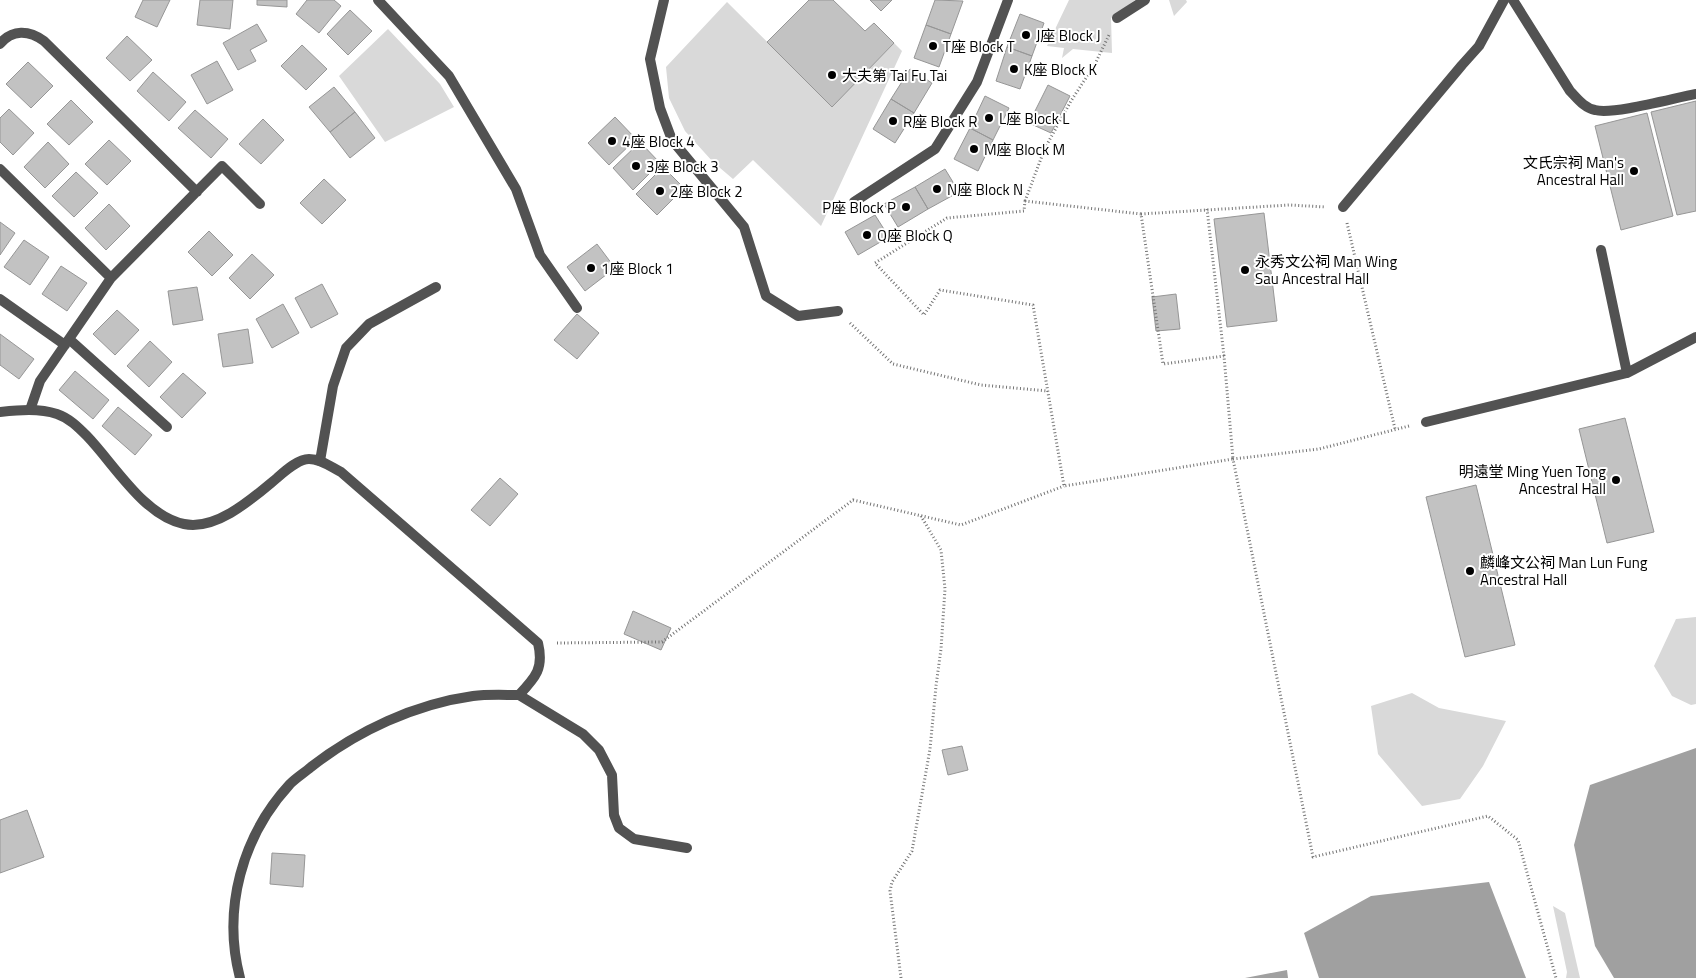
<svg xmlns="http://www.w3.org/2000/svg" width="1696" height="978" font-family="'Titillium Web','Noto Sans SC',sans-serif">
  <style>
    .green { fill: #d9d9d9 }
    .water { fill: #a0a0a0 }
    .building { fill: #c2c2c2; stroke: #969696 }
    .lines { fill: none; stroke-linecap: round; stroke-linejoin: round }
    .path { stroke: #747474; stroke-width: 3; stroke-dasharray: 1 2.5; stroke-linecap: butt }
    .lane { stroke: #525252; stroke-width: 10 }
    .street { stroke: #525252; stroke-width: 10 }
    .poi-dot { fill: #000; stroke: #fff; stroke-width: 2 }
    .labels { text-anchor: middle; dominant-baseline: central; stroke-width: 4; stroke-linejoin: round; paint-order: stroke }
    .poi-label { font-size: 15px; fill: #000; stroke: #fff; text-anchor: start }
  </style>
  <rect width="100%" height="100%" fill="#fff"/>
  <!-- green -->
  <path class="green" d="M1069,0H1135L1111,18L1112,53L1073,49L1062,58L1064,48L1047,46Z
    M1169,0H1186L1187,2L1174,16Z
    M727,2L832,106L894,43L902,51L821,226L753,160L733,179L713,162L685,131L669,98L666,67Z
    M388,29L440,84L454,107L385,142L339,76Z
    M1696,617V704L1691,705L1672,696L1654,666L1676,619Z
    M1412,693L1439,708L1506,721L1483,766L1460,799L1422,806L1378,754L1371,706Z
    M1553,906L1565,913L1580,978H1566L1567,972Z"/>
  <!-- water -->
  <path class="water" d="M1696,748V978H1614L1595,946L1574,845L1590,785Z
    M1489,882L1526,978H1319L1304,933L1371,896Z
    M1287,970L1288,978H1245Z"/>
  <!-- building -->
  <path class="building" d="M143,0H170L157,27L135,17Z
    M200,0H233L230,29L197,25Z
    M257,0H287V7L257,5Z
    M307,0H334L341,6L319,33L296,14Z
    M809,0H833L865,31L874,23L894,43L832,107L767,42Z
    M870,0H892L881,11Z
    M935,0L963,1L951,34L926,25Z
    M350,10L372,31L348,55L327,34Z
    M1020,14L1044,23L1032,56L1007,47Z
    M257,24L267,41L250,50L256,61L238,70L223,43Z
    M926,25L951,34L939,67L914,58Z
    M127,36L152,60L130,81L106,58Z
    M302,45L327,69L306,90L281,66Z
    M1007,47L1032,56L1020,89L996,81Z
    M217,61L233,90L207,104L191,75Z
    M28,62L53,86L31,108L6,84Z
    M910,69L932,83L914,113L891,99Z
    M153,72L186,102L169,121L137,91Z
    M1048,85L1070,96L1051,133L1029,123Z
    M334,87L355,112L330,132L309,107Z
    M985,96L1009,108L993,140L970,128Z
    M891,99L914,113L895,143L873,129Z
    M71,100L93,122L69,145L47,124Z
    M1696,101V211L1677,215L1651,112Z
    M9,109L34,133L13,155L0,142V118Z
    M195,110L228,139L211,158L178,128Z
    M355,112L375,138L350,158L330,132Z
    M1647,113L1673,216L1621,230L1595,126Z
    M615,117L636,139L609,165L588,143Z
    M263,119L284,140L261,164L239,144Z
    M970,128L993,140L978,171L954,159Z
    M109,140L131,161L107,185L85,164Z
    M48,142L69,164L45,188L24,167Z
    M640,142L660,163L633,190L613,168Z
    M663,167L684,188L657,215L636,194Z
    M945,169L959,192L928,209L915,187Z
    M76,172L98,193L74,217L52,196Z
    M324,179L346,200L322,224L300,203Z
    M915,187L928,209L898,227L884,204Z
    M109,204L130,226L106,250L85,228Z
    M1264,213L1277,321L1227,327L1214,219Z
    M875,215L889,237L858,255L845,232Z
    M0,222L15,233L0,255Z
    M209,231L233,255L212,276L188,252Z
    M24,240L49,257L30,285L4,267Z
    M597,244L615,268L585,291L567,267Z
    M252,254L274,275L250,299L229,278Z
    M61,266L87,283L67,311L42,294Z
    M322,284L338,314L311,328L295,298Z
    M197,287L203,320L173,325L168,291Z
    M1176,294L1180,329L1156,331L1152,297Z
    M283,304L299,333L272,348L256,319Z
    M117,310L139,330L115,355L93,334Z
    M577,314L599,333L577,359L554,340Z
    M248,329L253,363L223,367L218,334Z
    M0,334L34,359L19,379L0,365Z
    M150,341L172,362L149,387L127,366Z
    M75,371L109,400L93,419L59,390Z
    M183,373L206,393L182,418L160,397Z
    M118,407L152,435L135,455L102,426Z
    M1625,418L1654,532L1607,543L1579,429Z
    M500,478L518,494L490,526L471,510Z
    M1476,485L1515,645L1465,657L1426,497Z
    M633,611L671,628L661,650L624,634Z
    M962,746L968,770L948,775L942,750Z
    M27,810L44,857L0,873V820Z
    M272,853L305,855L303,887L270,884Z"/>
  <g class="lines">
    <!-- path -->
    <path class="path" d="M1025,201L1141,214L1163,364L1224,356L1233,459L1064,486L1033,305L940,290L924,315L875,263L947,218L1024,211Z
      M1025,201L1045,148L1071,101L1095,64L1109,35
      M1207,209L1224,356
      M1141,214L1289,205L1326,207
      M1347,223L1395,429
      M850,323L893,364L981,385L1048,391
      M1409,426L1319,449L1233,459L1313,857L1488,816L1518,840L1556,978
      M557,643L662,642L853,500L961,525L1064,486
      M901,978L890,891L892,882L912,851L930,749L936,686L941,649L945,589L941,550L921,516"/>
    <!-- lane -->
    <path class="lane" d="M0,44C12,29 29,30 44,41L197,192
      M0,169L111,278
      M854,202L935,149L977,82L1008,0
      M0,299L65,345
      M69,339L167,427
      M30,410L40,381L111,278L222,166L260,204
      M320,461L333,386L346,348L369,324L436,287
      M519,695L583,734L599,750L612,775L614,815L619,828L634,839L687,848"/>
    <!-- street -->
    <path class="street" d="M378,0L449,76L516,189L540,255L577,308
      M664,0L650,59L660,108L672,140L744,227L766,296L798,316L838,311
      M1513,0L1570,91C1577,98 1584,108 1595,110C1613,115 1674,98 1696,94
      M1117,18L1145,0
      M1343,207L1462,65L1479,46L1504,0
      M1601,250L1627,373
      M0,412C19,410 39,408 57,414C69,418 78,427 87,436C114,464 144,516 184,524C217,531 254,497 277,478C285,471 298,459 309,459C321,459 331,467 341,472L538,643C544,668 536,677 519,695C504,695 488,694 473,696C415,704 357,731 311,767C304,773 296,778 290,784C242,836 222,909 240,978
      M1426,422L1627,373L1696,337"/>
  </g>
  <!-- markers -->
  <g class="poi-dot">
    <circle cx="1026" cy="35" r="5"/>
    <circle cx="933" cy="46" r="5"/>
    <circle cx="1014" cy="69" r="5"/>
    <circle cx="832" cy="75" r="5"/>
    <circle cx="989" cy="118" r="5"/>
    <circle cx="893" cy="121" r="5"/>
    <circle cx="612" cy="141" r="5"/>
    <circle cx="974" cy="149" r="5"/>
    <circle cx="636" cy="166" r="5"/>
    <circle cx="1634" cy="171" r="5"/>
    <circle cx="937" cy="189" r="5"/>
    <circle cx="660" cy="191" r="5"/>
    <circle cx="906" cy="207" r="5"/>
    <circle cx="867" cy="235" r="5"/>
    <circle cx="591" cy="268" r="5"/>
    <circle cx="1245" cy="270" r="5"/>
    <circle cx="1616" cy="480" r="5"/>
    <circle cx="1470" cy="571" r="5"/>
  </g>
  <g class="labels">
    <!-- poi labels -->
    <g class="poi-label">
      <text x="1036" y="35">J座 Block J</text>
      <text x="943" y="46">T座 Block T</text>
      <text x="1024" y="69">K座 Block K</text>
      <text x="842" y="75">大夫第 Tai Fu Tai</text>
      <text x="999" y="118">L座 Block L</text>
      <text x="903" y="121">R座 Block R</text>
      <text x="622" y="141">4座 Block 4</text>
      <text x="984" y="149">M座 Block M</text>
      <text x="1624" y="162" text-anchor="end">文氏宗祠 Man's<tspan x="1624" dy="17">Ancestral Hall</tspan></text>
      <text x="646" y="166">3座 Block 3</text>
      <text x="947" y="189">N座 Block N</text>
      <text x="670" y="191">2座 Block 2</text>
      <text x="896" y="207" text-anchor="end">P座 Block P</text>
      <text x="877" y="235">Q座 Block Q</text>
      <text x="1255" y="261">永秀文公祠 Man Wing<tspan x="1255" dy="17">Sau Ancestral Hall</tspan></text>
      <text x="601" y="268">1座 Block 1</text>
      <text x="1606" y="471" text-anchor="end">明遠堂 Ming Yuen Tong<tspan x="1606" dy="17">Ancestral Hall</tspan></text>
      <text x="1480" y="562">麟峰文公祠 Man Lun Fung<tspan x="1480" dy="17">Ancestral Hall</tspan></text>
    </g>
  </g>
</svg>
